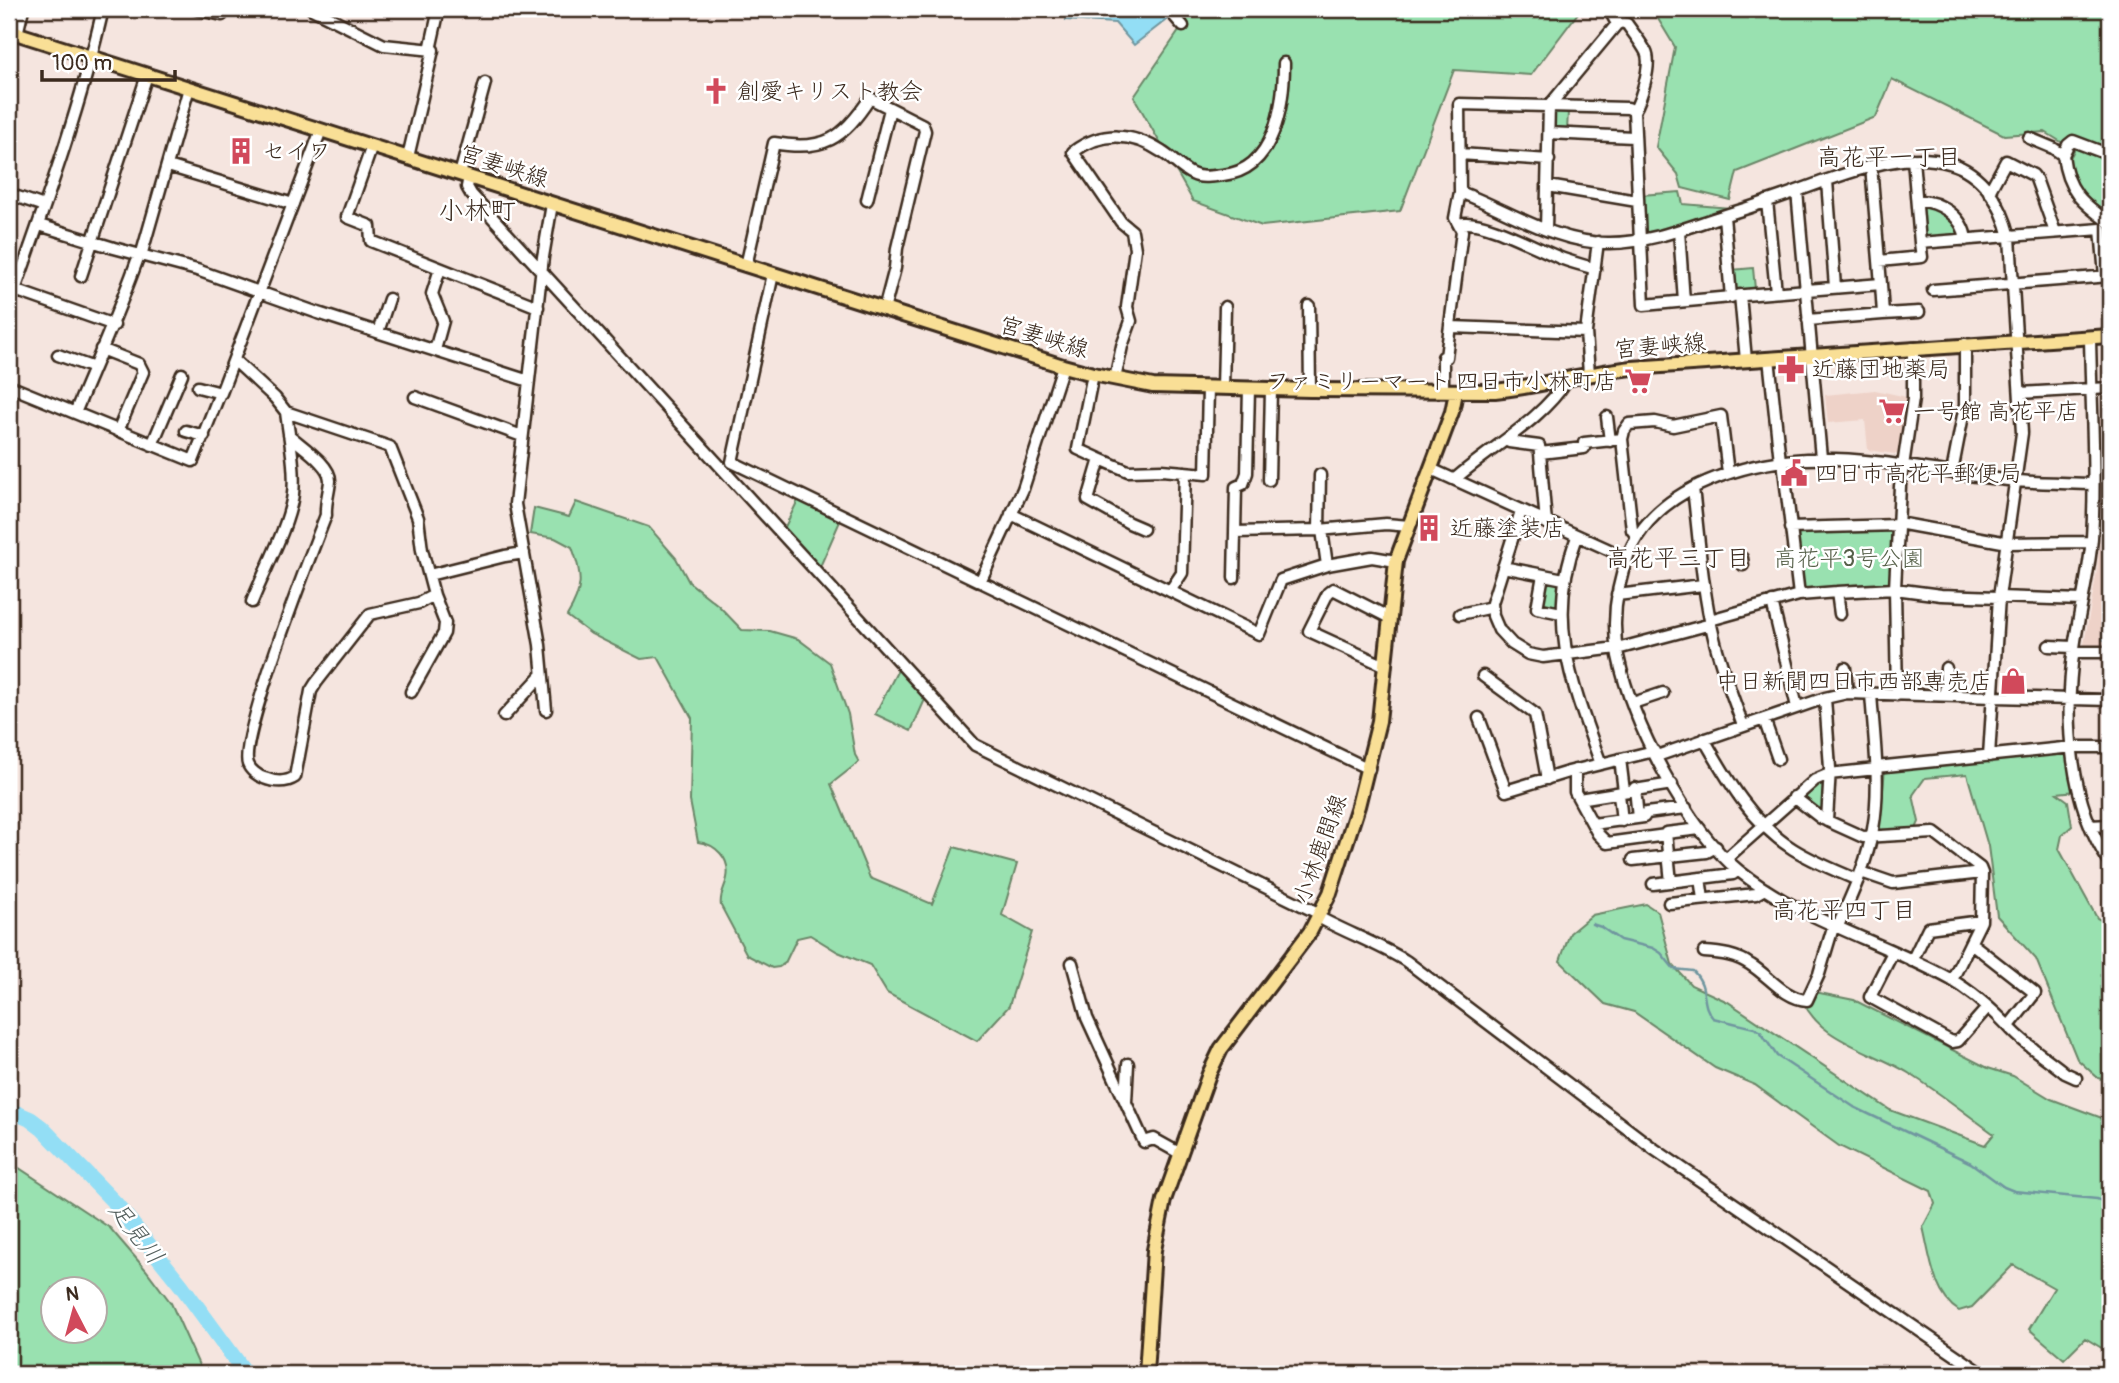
<svg xmlns="http://www.w3.org/2000/svg" width="2119" height="1383" font-family="Pangolin,'Klee One',sans-serif">
  <style>
    .built { fill: #eed2c8 }
    .green { fill: #99e1b0; stroke: #6a8667; stroke-width: 2; fill-rule: evenodd }
    .water { fill: #93def5; stroke: #70969f; stroke-width: 2 }
    .lines { fill: none; stroke-linecap: round; stroke-linejoin: round }
    .stream { stroke: #70969f; stroke-width: 2.5 }
    .river { stroke: #93def5; stroke-width: 16 }
    .minor-casing { stroke: #3b2a1e; stroke-width: 15 }
    .major-casing { stroke: #3b2a1e; stroke-width: 18 }
    .minor { stroke: #fff; stroke-width: 10 }
    .major { stroke: #f9df96; stroke-width: 12 }
    .labels { text-anchor: middle; dominant-baseline: central; stroke-width: 5; stroke-linejoin: round; paint-order: stroke }
    .poi-label { font-size: 23px; fill: #3b2a1e; stroke: #fff; text-anchor: start }
    .street-label { font-size: 23px; fill: #3b2a1e; stroke: #fff }
    .park-label { font-size: 23px; fill: #57614a; stroke: #fff }
    .neighbourhood-label { font-size: 24px; fill: #3b2a1e; stroke: #fff }
    .water-label { font-size: 24px; font-style: italic; fill: #55605e; stroke: #fff }
    .quarter-label { font-size: 26px; fill: #3b2a1e; stroke: #fff }
  </style>
  <rect width="100%" height="100%" fill="#f5e5df"/>
  <filter id="ink" filterUnits="userSpaceOnUse"><feTurbulence type="fractalNoise" baseFrequency=".0143" numOctaves="2"/><feDisplacementMap in="SourceGraphic" scale="14" xChannelSelector="R" yChannelSelector="G"/><feConvolveMatrix kernelMatrix="1 2 1 2 8 2 1 2 1" color-interpolation-filters="sRGB"/></filter>
  <g filter="url(#ink)">
    <!-- built -->
    <path class="built" d="M1875,390L1911,398L1902,455L1868,450L1865,420L1828,423L1825,395Z
      M2110,418V505L2102,506L2100,419Z
      M2103,511H2110V649L2083,650L2097,571Z"/>
    <!-- green -->
    <path class="green" d="M1194,9H1581L1531,75L1454,70L1400,211L1262,226L1193,201L1134,97Z
      M1652,9H2110V213L2083,197L2066,166L2074,150L2045,132L2004,135L1892,79L1876,117L1737,172L1730,200L1682,188L1678,174L1656,147L1675,47Z
      M1554,110L1568,111L1567,132L1553,131Z
      M1680,192L1683,204L1731,208L1645,235L1642,232L1641,195Z
      M1925,203L1945,212L1963,235L1924,238L1921,205Z
      M1753,268L1755,289L1736,292L1733,288L1732,270Z
      M799,498L841,519L819,569L783,531Z
      M576,502L649,527L676,558L689,582L718,605L742,630L770,631L798,639L830,663L848,714L855,755L859,762L831,784L870,878L932,904L954,847L1017,864L1002,915L1032,932L1009,1006L977,1041L887,993L870,965L838,952L810,935L797,938L785,963L779,967L772,968L747,955L721,906C719,895 725,888 727,878C731,858 715,844 698,842L690,801L692,718L658,657L641,659L591,634L567,616C583,590 583,576 572,547L555,538L530,534L534,508L569,517Z
      M1895,526L1891,585L1803,591L1794,530Z
      M1548,579L1561,583L1560,606L1557,609L1544,607L1541,603L1544,581Z
      M900,666L927,695L911,731L875,714Z
      M2065,750L2069,753L2076,791L2057,793L2068,801L2072,826L2062,835L2059,849L2097,918L2110,925V1081L2098,1078L2077,1059L2036,959L1997,916L1988,846L1967,774L1925,778L1913,795L1919,822L1915,831L1879,832L1885,769Z
      M1823,779L1826,781V813L1822,815L1800,799Z
      M1646,904L1658,912L1672,964L1691,985L1728,1002L1890,1110L1985,1145L1994,1134C1966,1114 1939,1092 1910,1074C1873,1050 1814,1041 1800,993L1815,992L1854,1000L1988,1068L2013,1076L2051,1099L2110,1121V1353L2085,1338L2064,1359L2029,1329L2054,1288L2013,1265L1972,1307L1959,1311C1933,1295 1930,1255 1923,1227L1935,1204L1931,1191L1839,1146L1755,1085L1715,1068L1634,1012L1605,1004L1560,961L1570,933L1592,915Z
      M9,1164L16,1166L110,1228L146,1270L171,1303L203,1374H9ZM52,1288H94V1330H52Z"/>
    <!-- water -->
    <path class="water" d="M1067,9H1163L1170,17L1134,45L1115,23L1066,20Z
      M2102,608H2110V640H2103Z"/>
    <g class="lines">
      <!-- stream -->
      <path class="stream" d="M1592,924L1601,927L1620,940L1653,948L1661,953L1674,969L1693,971C1710,988 1699,1003 1713,1018L1754,1028L1760,1031L1777,1056L1854,1107L1971,1163L2004,1187L2014,1191L2097,1199L2110,1204"/>
      <!-- river -->
      <path class="river" d="M9,1110L30,1119L42,1128L116,1204L181,1285L246,1374"/>
      <defs>
        <path id="minor" d="M196,9L222,15L224,9
          M312,9L384,45L433,50L408,157
          M1168,9L1183,26
          M1609,9L1617,24
          M17,34L23,9
          M430,50L439,9
          M1549,133L1633,137
          M2029,138L2053,148L2063,155C2067,191 2082,203 2110,223
          M372,146L347,217L370,226L371,241L538,307
          M1460,154L1549,160
          M2063,155L2068,145L2073,141L2110,155
          M1913,159L1920,243L2101,229L2105,276
          M168,166L293,204
          M460,174L485,83
          M469,177L467,187L471,194L975,745L1320,914
          M1827,181L1835,287
          M1548,186L1637,201
          M1797,191L1821,458
          M1460,192C1508,210 1557,244 1610,243C1646,243 1680,230 1713,219C1749,208 1784,196 1819,183C1860,169 1905,151 1949,163C1983,172 2002,205 2010,237L2022,433L1999,597L1989,756
          M1989,192L2006,161L2033,175L2036,179L2055,232
          M9,194L44,206
          M867,200L890,109
          M1767,201L1776,292
          M1917,201C1939,200 1964,217 1966,240
          M1459,224C1480,217 1536,248 1558,257C1570,262 1583,265 1595,269
          M39,225L114,248L197,270L318,313L529,381
          M1546,229L1549,106L1617,24L1622,22L1627,24C1633,33 1641,42 1646,52C1652,64 1641,100 1634,111L1640,241
          M1679,231L1684,301
          M1641,240L1644,305L1731,297L1724,216
          M141,256L189,88
          M1879,261L1922,257L1920,243
          M746,266L774,143C824,152 843,139 870,98L923,125L925,131L897,248L895,268L884,310
          M773,274L732,462L1369,769
          M81,276L147,75
          M1881,284L1883,314L1919,312
          M9,288L114,325
          M15,290C48,197 81,105 103,9
          M1933,290L2110,276
          M1740,295L1746,360
          M1732,296L1881,284L1871,166
          M9,304L14,290
          M1309,306L1310,390
          M1808,320L1883,314
          M1451,327L1586,332
          M378,332L389,299
          M2090,337C2091,402 2096,473 2092,538C2089,575 2079,611 2074,648C2064,718 2069,803 2110,863
          M101,349L139,364L143,372L118,431
          M435,350L443,321L432,294L440,269
          M58,355L94,368
          M1769,358L1780,461
          M234,360L275,398L286,412L390,447L418,518L422,550L434,595L445,623L444,633L411,692
          M1093,374L1078,449L1100,459
          M1589,374L1586,332L1598,242
          M1115,379L1122,346L1131,321L1127,307L1135,249L1132,231L1121,222L1073,152C1101,131 1132,132 1162,152C1172,158 1181,169 1192,174C1202,179 1213,176 1223,175C1275,170 1284,104 1284,63
          M9,386L193,461L220,393
          M198,387L221,393L321,130
          M1223,388L1225,307
          M1443,391V357H1446L1462,231L1455,218L1460,192L1459,104L1628,108L1634,111
          M2020,393L2110,388
          M415,397L522,436
          M75,413C97,360 120,309 139,255
          M1607,417L1610,441
          M186,431L204,436
          M289,435C301,446 331,465 330,481C329,493 325,503 326,515C312,551 238,740 248,764C250,770 258,776 264,778C274,782 286,783 295,777L311,691L316,683L370,614L419,603L434,595
          M1509,442L1539,446L1540,453
          M152,445L182,374
          M1783,461L1799,595
          M1431,469L1627,558
          M1952,472L1965,405V344
          M1455,479C1491,447 1541,421 1567,380
          M1269,480L1271,389
          M1693,488C1699,539 1702,589 1714,638C1721,668 1733,697 1743,726
          M1521,511L1492,603L1493,616L1499,630L1512,644L1528,654L1543,657L1617,648
          M1011,514L1259,634L1281,580L1327,565
          M1546,523L1540,453L1584,448V443L1622,439
          M1898,523L2008,543L2091,542
          M1790,528L1898,525
          M1143,529L1129,523L1088,500L1100,459L1128,471L1162,470L1206,474L1208,388
          M1319,530L1320,475
          M1322,530L1327,565L1372,557L1396,561
          M1235,532L1319,530L1386,524L1409,526
          M1636,535L1632,530L1622,439L1624,431L1629,424L1655,422L1673,426L1721,416L1728,473
          M1577,537C1545,619 1572,685 1601,764
          M1742,558L1743,565
          M1503,567L1564,579
          M429,575L505,556L524,553
          M1543,575L1537,608L1561,613
          M1234,578L1236,487L1243,484L1247,473L1249,388
          M980,582L1023,489L1063,366
          M1170,591L1182,573L1185,472
          M1837,592L1840,614
          M1617,595L1703,585
          M252,602C264,571 289,526 293,494C296,467 289,438 286,412
          M1772,602L1797,707
          M1460,614L1492,607
          M1710,620L1799,595L1837,592L1895,589L1941,595L2082,600
          M2049,646L2074,647
          M1617,649L1711,624
          M2073,652H2110
          M1385,666L1309,631L1328,593L1333,589L1390,618
          M1845,668L1847,693
          M1483,676L1535,714L1547,779
          M1897,695L1895,589L1900,486L1913,399V348
          M1945,695L1946,668
          M1825,698L1830,768L1827,821
          M1633,703L1663,693
          M546,710L540,645L515,504L543,257L552,204
          M504,716L542,675
          M1479,718L1506,791L1568,772L1654,751
          M1764,719L1778,759
          M1704,739C1728,781 1752,823 1793,849C1814,862 1836,871 1858,880
          M1657,756L1825,698L1847,693L2110,700
          M1620,759L1624,791
          M1876,767L2073,747H2110
          M1575,770V792L1598,834L1607,843L1666,835
          M1635,788L1638,818
          M1619,794L1622,821
          M1794,797L1821,818L1863,837L1934,833L1980,868L1982,873L1893,883L1861,872
          M1579,799L1672,784
          M1593,824L1644,817L1646,813L1686,808
          M2090,826L2110,825
          M1727,858L1815,780L1829,774L1876,769
          M1633,860L1707,852L1716,847
          M1700,878L1703,899
          M1671,882L1666,833L1700,829
          M1653,884L1733,874L1738,870
          M1669,903L1756,894L1765,889
          M1318,917C1347,933 1379,944 1406,961L1654,1149L1983,1374
          M1838,926C1852,894 1867,863 1873,829C1881,785 1874,738 1871,694
          M1971,943L2035,993L2009,1026
          M1704,952C1721,953 1737,955 1751,965C1769,976 1785,999 1807,1000L1819,974L1834,924
          M1893,952L1870,997L1952,1042L1958,1041L1987,1008
          M1912,961L1928,928L1981,921
          M1072,963L1087,1018L1144,1142L1154,1139L1181,1154
          M1952,980L1981,921L1982,873
          M2076,1078L2065,1073C2048,1059 2027,1046 2012,1030C1995,1012 1971,991 1950,979C1881,941 1801,920 1739,871C1686,828 1632,723 1618,656C1611,620 1616,587 1629,553C1642,521 1668,500 1699,485C1808,434 1905,471 2017,481C2042,483 2067,483 2092,484
          M1126,1102L1128,1064"/>
        <path id="major" d="M9,31L1063,366L1093,374L1153,386L1310,390L1495,391C1542,386 1586,373 1632,368L2110,336
          M1146,1374L1154,1250L1164,1200L1209,1074L1221,1049L1310,932L1330,893L1358,806L1379,721L1396,561L1452,412L1456,392"/>
      </defs>
      <!-- minor casing -->
      <use href="#minor" class="minor-casing"/>
      <!-- major casing -->
      <use href="#major" class="major-casing"/>
      <!-- minor -->
      <use href="#minor" class="minor"/>
      <!-- major -->
      <use href="#major" class="major"/>
    </g>
  </g>
  <!-- icons -->
  <defs>
    <symbol id="church-bare" viewBox="-9 -9 18 18"><path d="M-1.2-6h2.4v3.5h3.3v2.4h-3.3V6h-2.4V-.1h-3.3v-2.4h3.3Z" fill="#d1495b" stroke="#fff" stroke-width="2.5" paint-order="stroke"/></symbol>
    <symbol id="building-bare" viewBox="-9 -9 18 18"><path d="M-4-6H4V6H1V3H-1V6H-4ZM-2.5-4.3h1.7v1.8h-1.7ZM.8-4.3h1.7v1.8H.8ZM-2.5-1h1.7V.8h-1.7ZM.8-1h1.7V.8H.8Z" fill="#d1495b" stroke="#fff" stroke-width="2.5" paint-order="stroke"/></symbol>
    <symbol id="pharmacy-bare" viewBox="-9 -9 18 18"><path d="M-2-6h4v4h4v4h-4v4h-4v-4h-4v-4h4Z" fill="#d1495b" stroke="#fff" stroke-width="2.5" paint-order="stroke"/></symbol>
    <symbol id="supermarket-bare" viewBox="-9 -9 18 18"><path d="M-6-5.5h2.5l.6 2H6L4.5 2H-2.5L-4.4-4H-6ZM-1.5 3.2a1.3 1.3 0 1 0 .1 0ZM3 3.2a1.3 1.3 0 1 0 .1 0Z" fill="#d1495b" stroke="#fff" stroke-width="2.5" paint-order="stroke"/></symbol>
    <symbol id="civic-bare" viewBox="-9 -9 18 18"><path d="M-.6-6.5H3V-4.5H.6V-3L4-1V1h2V6H-6V1h2V-1L-.6-3ZM-1.2 2.5V6h2.4V2.5Z" fill="#d1495b" stroke="#fff" stroke-width="2.5" paint-order="stroke"/></symbol>
    <symbol id="shop-bare" viewBox="-9 -9 18 18"><path d="M-5-2.5h2.3a2.7 3.5 0 0 1 5.4 0H5L5.5 6h-11ZM-1.5-2.5h3a1.5 2.3 0 0 0-3 0Z" fill="#d1495b" stroke="#fff" stroke-width="2.5" paint-order="stroke"/></symbol>
  </defs>
  <g fill-rule="evenodd">
    <use href="#church-bare" x="697" y="72" width="38" height="38"/>
    <use href="#building-bare" x="222" y="132" width="38" height="38"/>
    <use href="#pharmacy-bare" x="1772" y="350" width="38" height="38"/>
    <use href="#supermarket-bare" x="1619" y="362" width="38" height="38"/>
    <use href="#supermarket-bare" x="1873" y="392" width="38" height="38"/>
    <use href="#civic-bare" x="1775" y="454" width="38" height="38"/>
    <use href="#building-bare" x="1410" y="509" width="38" height="38"/>
    <use href="#shop-bare" x="1994" y="662" width="38" height="38"/>
  </g>
  <g class="labels">
    <!-- poi labels -->
    <g class="poi-label">
      <text x="737" y="91">創愛キリスト教会</text>
      <text x="262" y="151">セイワ</text>
      <text x="1812" y="369">近藤団地薬局</text>
      <text x="1617" y="381" text-anchor="end">ファミリーマート 四日市小林町店</text>
      <text x="1913" y="411">一号館 高花平店</text>
      <text x="1815" y="473">四日市高花平郵便局</text>
      <text x="1450" y="528">近藤塗装店</text>
      <text x="1992" y="681" text-anchor="end">中日新聞四日市西部専売店</text>
    </g>
    <!-- street labels -->
    <g class="street-label">
      <text transform="translate(504 166) rotate(18)">宮妻峡線</text>
      <text transform="translate(1044 337) rotate(17)">宮妻峡線</text>
      <text transform="translate(1660 346) rotate(-5)">宮妻峡線</text>
      <text transform="translate(1320 849) rotate(-70)">小林鹿間線</text>
    </g>
    <!-- park labels -->
    <g class="park-label">
      <text x="1849" y="558">高花平3号公園</text>
    </g>
    <!-- neighbourhood labels -->
    <g class="neighbourhood-label">
      <text x="1889" y="157">高花平一丁目</text>
      <text x="1678" y="558">高花平三丁目</text>
      <text x="1844" y="910">高花平四丁目</text>
    </g>
    <!-- water labels -->
    <g class="water-label">
      <text transform="translate(136 1233) rotate(52)">足見川</text>
    </g>
    <!-- quarter labels -->
    <g class="quarter-label">
      <text x="477" y="211">小林町</text>
    </g>
  </g>
  <!-- margin -->
  <rect width="2119" height="1383" fill="none" stroke="#fff" stroke-width="35"/>
  <rect x="18" y="18" width="2084" height="1348" fill="none" stroke="#3b2a1e" stroke-width="2.5" filter="url(#ink)"/>
  <!-- north arrow -->
  <g transform="translate(74 1310) rotate(354)"><circle r="33" fill="#ffffff" stroke="#b1aaa5" stroke-width="2"/>
  <path d="M0-5L12 26L0 18L-12 26Z" fill="#d1495b"/>
  <text y="-10" font-size="19" font-weight="bold" text-anchor="middle" fill="#3b2a1e">N</text>
  </g>
  <!-- scale -->
  <path d="M42 70v10h133v-10" fill="none" stroke="#3b2a1e" stroke-width="3.5"/>
  <text x="52" y="70" font-size="21" fill="#3b2a1e" stroke="#ffffff" stroke-width="5" paint-order="stroke">100 m</text>
</svg>
